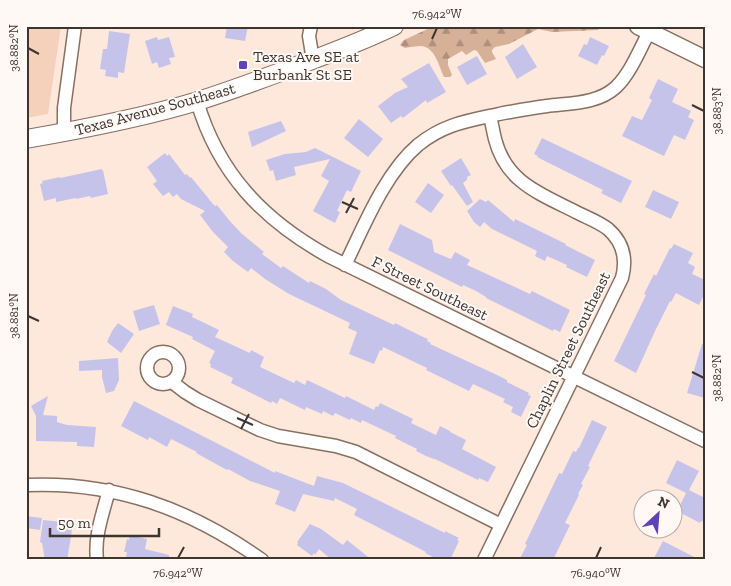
<svg xmlns="http://www.w3.org/2000/svg" width="731" height="586" font-family="'Zilla Slab',serif">
  <style>
    .forest { fill: url(#forest-firs) }
    .park { fill: #f5d0bb }
    .building { fill: #c6c3eb }
    .lines { fill: none; stroke-linecap: round; stroke-linejoin: round }
    .minor-casing { stroke: #887062; stroke-width: 15 }
    .tertiary-casing { stroke: #887062; stroke-width: 19 }
    .secondary-casing { stroke: #887062; stroke-width: 20 }
    .minor { stroke: #fff; stroke-width: 12 }
    .tertiary { stroke: #fff; stroke-width: 16 }
    .secondary { stroke: #fff; stroke-width: 18 }
    .ticks { fill: none; stroke: #3f352f; stroke-width: 2 }
    .poi-dot { fill: #5f42ba; stroke: #fff9f6; stroke-width: 2 }
    .labels { text-anchor: middle; dominant-baseline: central; stroke-width: 4; stroke-linejoin: round; paint-order: stroke }
    .poi-label { font-size: 16px; fill: #3f352f; stroke: #fff9f6; text-anchor: start }
    .street-label { font-size: 16px; fill: #3f352f; stroke: #fff9f6 }
    .neatline { fill: none; stroke: #3f352f; stroke-width: 2 }
    .ticks-label { font-size: 12px; text-anchor: middle; fill: #3f352f }
  </style>
  <defs>
    <pattern id="forest-firs" width="22" height="20" patternUnits="userSpaceOnUse" patternTransform="scale(1.25)"><rect width="22" height="20" fill="#d7b098"/><path d="M5 1l3.5 6h-7zM16 11l3.5 6h-7z" fill="#b0907c"/></pattern>
  </defs>
  <rect width="100%" height="100%" fill="#fee8db"/>
  <!-- forest -->
  <path class="forest" d="M434,26H597L600,28L598,30L552,32L538,29L509,44L495,47L492,50V52L496,59L485,63L477,51L474,50L466,55L462,51L448,59V65L452,75L450,77H444C439,66 435,47 421,46C416,46 410,47 405,48L400,45L404,40Z"/>
  <!-- park -->
  <path class="park" d="M26,26H61L48,114L26,118Z"/>
  <!-- building -->
  <path class="building" d="M227,26H248L245,41L225,38Z
    M109,31L130,34L124,73L118,72V78L105,76L106,70L100,69L103,49H107Z
    M157,37L158,40L169,37L175,57L169,58L171,64L159,68L157,62L152,64L145,41Z
    M590,37L609,46L604,56L602,55L597,65L578,56L584,44L587,45Z
    M523,44L537,67L517,79L505,57Z
    M477,56L487,74L467,85L457,67Z
    M429,63L446,92L427,103L426,100L403,118L401,116L391,123L378,106L395,93L408,87L401,79Z
    M658,79L678,89L672,102L691,111L688,117L694,120L685,140L674,135L664,156L622,136L632,116L642,120L652,100L649,98Z
    M359,119L383,139L368,157L344,138Z
    M281,121L286,131L252,147L248,132Z
    M542,138L632,181L621,203L601,193L603,190L537,157L538,156L534,154Z
    M315,148L361,171L351,192L347,190L337,211L340,212L335,223L313,211L329,181L321,176L330,159L294,167L296,175L276,181L273,170L270,171L266,160L285,154L306,152Z
    M165,153L167,156L169,154L185,175L187,174L190,178L191,177L213,204L215,206L217,205L229,220L241,233L264,252L262,254L281,268L283,266L309,283L310,281L326,289L341,300L394,325L395,323L421,336L428,339L427,341L431,343L430,344L495,374L507,380V382L529,393L528,395L531,396L521,417L511,412L513,407L503,402L505,399L473,384L469,391L426,370L427,368L383,347L382,351L380,350L374,364L349,354L357,332L348,328L350,323L289,294L265,279L251,268L248,272L233,261L224,252L228,247L213,232L200,215L205,211L181,199L177,194L173,197L169,192L163,196L153,184L157,181L147,167Z
    M461,158L471,175L467,177V180L463,183L473,202L467,206L452,185L451,186L441,171Z
    M102,169V171L103,170L108,194L91,198L90,196L76,199V198L56,202V198L44,201L40,184L43,183L42,181L60,177V178Z
    M428,183L444,195L431,213L415,202Z
    M653,190L679,202L671,219L645,207Z
    M480,199L486,202L488,200L514,222L515,219L566,244L565,245L595,260L587,277L566,267L567,265L547,256L545,261L535,256L537,251L492,229L484,222L480,227L474,222L467,211Z
    M400,224L432,240L434,252L451,259L455,252L470,260L467,265L478,270L530,294L532,291L570,310L560,332L554,329L553,331L486,298V297L476,291L463,285L462,287L388,250Z
    M674,244L693,253L688,263L695,267L692,274L705,280V293L699,305L676,293L671,302L670,301L656,329L636,373L614,361L646,295L644,294L654,274L656,276L670,248L671,249Z
    M154,305L160,324L139,331L133,311Z
    M173,306L193,314L192,317L219,330L215,337L250,353L251,350L264,357L260,367L294,383L296,380L305,385L307,380L345,398L346,396L374,410L376,406L378,407L380,403L413,419L411,423L436,435L440,426L450,431V432L466,440L462,449L496,467L488,482L479,478L478,480L435,459H434L426,456L416,451L417,449L395,438L396,436L362,420L361,423L351,418L350,420L335,413L333,416L323,411L322,414L306,407L305,410L280,398L277,404L272,401L271,403L231,383L233,378L210,367L211,364L209,363L215,351L192,339L193,337L166,325Z
    M118,323L134,334L121,353L107,342L112,331Z
    M702,344H705V398L687,393Z
    M118,358L119,380L114,391L106,393L102,377V370L79,371V361Z
    M48,396L43,415L57,416V422L67,425L96,427L94,447L77,446V442L36,441V416L31,406Z
    M134,401L275,473V471L314,486L317,476L343,483L445,533V531L459,538L457,540L459,541L450,560H439L425,553L426,552L354,515L357,509L335,498L334,501L303,494L295,512L275,504L280,491L250,481L228,469L227,470L196,453L197,452L171,439L167,447L149,437L148,440L121,426Z
    M592,420L607,427L588,466L590,467L581,484L583,485L578,494L579,495L565,523L570,525L553,560H519L527,545L525,544L559,473L562,474L573,451L576,452L578,448H579Z
    M677,460L699,471L689,490L705,498V522L701,521L700,523L677,511L686,493L666,483Z
    M26,516L42,518L40,530L26,528Z
    M43,520L71,523L70,528L72,529L71,537L67,560H45L42,543L40,542Z
    M310,524L321,529L343,545L347,540L372,560H332L319,549L315,555L314,553L312,556L297,545L298,543L297,542Z
    M130,535L147,539L145,549L169,555V560H140L126,557L127,552H124L127,539L129,540Z
    M663,541L700,560H653Z"/>
  <g class="lines">
    <defs>
      <path id="minor" d="M311,26L309,36L313,60
        M197,101C218,173 263,220 328,256L705,441
        M64,133V108L75,26
        M345,265C364,226 385,173 418,145C444,124 467,121 499,114C515,111 531,108 547,106C570,103 598,104 616,87C630,74 640,49 649,32
        M147 368a16 16 0 1 1 32 0a16 16 0 1 1-32 0Z
        M172,382L185,392L198,400L260,430L278,436L336,446L356,452L501,525
        M26,485C115,481 190,509 262,560
        M97,560C94,536 103,513 109,490
        M484,560L622,278C627,259 623,242 608,229C599,222 588,218 578,213C541,194 506,183 495,139C493,131 492,124 490,116"/>
      <path id="tertiary" d="M638,26L705,59"/>
      <path id="secondary" d="M26,139C84,129 142,118 198,101C232,90 265,78 299,65C331,53 363,41 394,26"/>
    </defs>
    <!-- minor casing -->
    <use href="#minor" class="minor-casing"/>
    <!-- tertiary casing -->
    <use href="#tertiary" class="tertiary-casing"/>
    <!-- secondary casing -->
    <use href="#secondary" class="secondary-casing"/>
    <!-- minor -->
    <use href="#minor" class="minor"/>
    <!-- tertiary -->
    <use href="#tertiary" class="tertiary"/>
    <!-- secondary -->
    <use href="#secondary" class="secondary"/>
  </g>
  <!-- ticks -->
  <path class="ticks" d="M432,39L437,28M28,48L39,54M692,105L704,111M342,202L358,209M346,213L354,198M28,316L39,321M692,372L704,378M237,418L253,425M241,429L249,414M178,558L184,547M596,558L601,547"/>
  <!-- markers -->
  <rect class="poi-dot" x="238" y="60" width="10" height="10" rx="2.5"/>
  <g class="labels">
    <!-- poi labels -->
    <g class="poi-label">
      <text x="253" y="56">Texas Ave SE at<tspan x="253" dy="18">Burbank St SE</tspan></text>
    </g>
    <!-- street labels -->
    <g class="street-label">
      <text transform="translate(155 109) rotate(-15)">Texas Avenue Southeast</text>
      <text transform="translate(430 288) rotate(26)">F Street Southeast</text>
      <text transform="translate(568 350) rotate(-64)">Chaplin Street Southeast</text>
    </g>
  </g>
  <!-- border -->
  <rect width="731" height="586" fill="none" stroke="#fff9f6" stroke-width="55"/>
  <!-- north arrow -->
  <g transform="translate(658 514) rotate(26)"><circle r="24" fill="#fff9f6" stroke="#b2aba6"/>
  <path d="M0-4L9 19L0 12L-9 19Z" fill="#5f42ba"/>
  <text y="-8" font-size="14" font-weight="bold" text-anchor="middle" fill="#3f352f">N</text>
  </g>
  <!-- scale -->
  <path d="M50 528v8h109v-8" fill="none" stroke="#3f352f" stroke-width="2.5"/>
  <text x="58" y="528" font-size="15" fill="#3f352f" stroke="#fff9f6" stroke-width="4" paint-order="stroke">50 m</text>
  <rect x="28" y="28" width="676" height="530" class="neatline"/>
  <g class="ticks-label">
    <text x="437" y="18">76.942°W</text>
    <text transform="translate(14 48) rotate(-90)" y="4">38.882°N</text>
    <text transform="translate(717 111) rotate(-90)" y="4">38.883°N</text>
    <text transform="translate(14 316) rotate(-90)" y="4">38.881°N</text>
    <text transform="translate(717 378) rotate(-90)" y="4">38.882°N</text>
    <text x="178" y="577">76.942°W</text>
    <text x="596" y="577">76.940°W</text>
  </g>
</svg>
